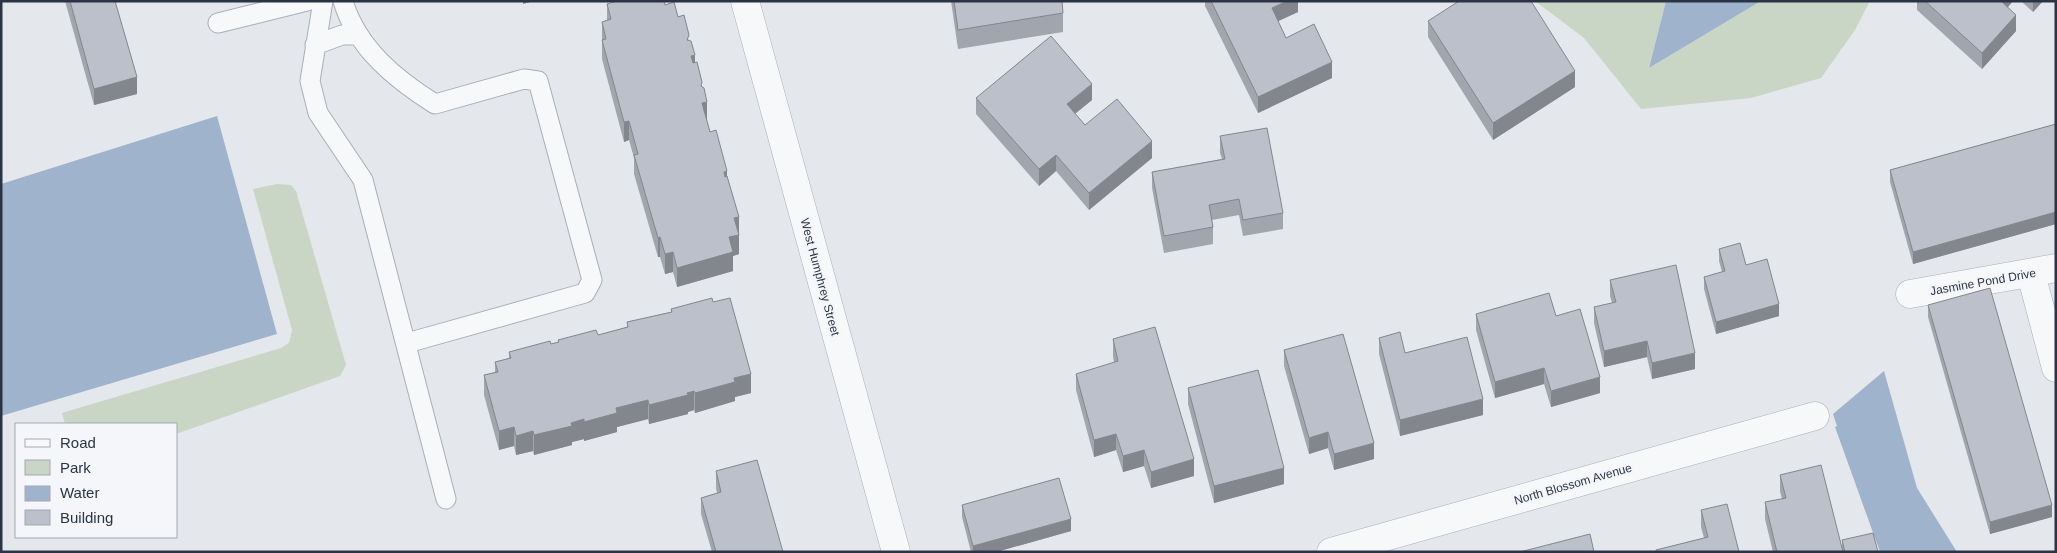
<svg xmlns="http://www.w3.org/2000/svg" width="2057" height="553" font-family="Arial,sans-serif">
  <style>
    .green { fill: #c9d6c5 }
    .water { fill: #9fb4cc }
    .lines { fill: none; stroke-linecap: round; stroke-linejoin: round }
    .lane-casing { stroke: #a9aeb7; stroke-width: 21 }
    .street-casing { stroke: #a9aeb7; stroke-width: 29 }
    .lane { stroke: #f7f8fa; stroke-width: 19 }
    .street { stroke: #f7f8fa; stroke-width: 28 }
    .wall { fill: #a1a5ae }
    .shaded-wall { fill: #83868d }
    .building { fill: #bbc0ca; stroke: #83868d }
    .labels { text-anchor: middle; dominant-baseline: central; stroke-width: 5; stroke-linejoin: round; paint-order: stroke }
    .street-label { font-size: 12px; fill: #2b3445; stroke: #f4f6f9 }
  </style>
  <rect width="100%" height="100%" fill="#e4e7ec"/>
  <!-- green -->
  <path class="green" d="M1535,1H1666L1649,68L1761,1H1870L1855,30L1821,78L1751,98L1641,109L1584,38Z
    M277,184L291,185L296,191L346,365L340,376L176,434V424H65L62,413L65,412L281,348L289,343L292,330L253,189Z"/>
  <!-- water -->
  <path class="water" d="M1666,1H1761L1649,68Z
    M217,116L277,334L1,416V184Z
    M1884,371L1917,488L1957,552H1880L1835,427L1837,426L1833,414Z"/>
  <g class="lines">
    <defs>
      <path id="lane" d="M323,1L310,81L318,113L363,180L446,499
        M343,1C357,48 395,79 435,104L524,79L538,81L592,280L585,293L407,343
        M218,23L307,1
        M315,45L342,35H357"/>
      <path id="street" d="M745,1L896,552
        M2031,274L2056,368
        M1910,294L2056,268
        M1331,552L1815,416"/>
    </defs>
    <!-- lane casing -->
    <use href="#lane" class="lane-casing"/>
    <!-- street casing -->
    <use href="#street" class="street-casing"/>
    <!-- lane -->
    <use href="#lane" class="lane"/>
    <!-- street -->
    <use href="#street" class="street"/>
  </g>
  <!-- wall -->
  <path class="wall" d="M65,1H115L137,94L94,105Z
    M951,1H1062L1063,13V32L958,49Z
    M1205,1H1298V12L1278,21L1286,38L1332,78L1258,113L1205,6Z
    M1917,1H2013L2008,7L2016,31L1982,69L1917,10Z
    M2021,1H2043L2033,12Z
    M607,4L665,5L678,17L689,41L695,63L702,87L707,121L710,132L727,176L739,217V254L733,256V271L677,287L673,272L665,274L660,257H658L634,174V158L629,140L624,142L602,59V22L607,20Z
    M1428,21L1575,87L1493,140L1428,37Z
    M976,98L1092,100L1075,114L1085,125L1152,158L1089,210L1056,171L1039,186L976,114Z
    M2056,124V224L1913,264L1890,182V170Z
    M1220,136L1283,213V229L1243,236L1239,215L1212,220L1213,227V244L1164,253L1152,188V172L1222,159L1220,153Z
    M1719,249L1746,265L1779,316L1716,334L1704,289V277L1722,272L1719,261Z
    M1610,280L1695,369L1652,379L1647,357L1604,367L1594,323V307L1612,303L1610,296Z
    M713,302L751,393L735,397V401L695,413L694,410L688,412V414L649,424L648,419L617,427V432L584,441V439L572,442V445L534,455L533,451L516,455L514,446L499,450L484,395V375L495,372V362L509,358V352L551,344L558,342V340L598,335L627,327V322L671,312V309Z
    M1928,305L2052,517L1990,534L1928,317Z
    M1476,314L1556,316L1600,393L1551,407L1544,384L1495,398L1476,330Z
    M1379,338L1405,353L1483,415L1400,436L1379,354Z
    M1113,339L1194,476L1151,488L1144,466L1123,472L1116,450L1094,457L1076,390V374L1114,363L1113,356Z
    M1284,350L1374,459L1334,470L1328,448L1309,454L1284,366Z
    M1188,388L1284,484L1214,503L1188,404Z
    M716,471L783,552H712L701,514V498L717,493L716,488Z
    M1780,475L1842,548V540L1878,552H1773L1765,519V502L1782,499L1780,491Z
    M962,505L1071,531L996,552H971L962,517Z
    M1701,510L1739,552H1656V550L1704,538L1701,527Z"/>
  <!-- shaded-wall -->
  <path class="shaded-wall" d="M523,1H534L523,4Z
    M1287,1H1298V12L1272,24V8Z
    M2000,1H2013L2000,16Z
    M2033,1H2043L2033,12Z
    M2016,15V31L1982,69V53Z
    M695,55V75L691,56Z
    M1332,62V78L1258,113V97Z
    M1575,71V87L1493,140V123Z
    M137,77V94L94,105V89Z
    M1092,84V100L1067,120V104Z
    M707,102V121L702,123V103Z
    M629,121V140L624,142V122Z
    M1152,141V158L1089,210V193Z
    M1056,155V171L1039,186V169Z
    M727,171V190L724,172Z
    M2056,212V224L1913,264V252Z
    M739,217V254L733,256V271L677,287V268L729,237L734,218Z
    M660,237V257H658V238Z
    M673,252V272L665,274V254Z
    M1779,304V316L1716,334V322Z
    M1647,341V357L1604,367V351Z
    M1695,353V369L1652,379V363Z
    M1544,368V384L1495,398V382Z
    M751,374V393L735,397V401L695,413V393L734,378Z
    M1600,377V393L1551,407V391Z
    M694,391V410L688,412V414L649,424V405Z
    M1483,399V415L1400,436V420Z
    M648,400V419L617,427V432L584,441V422L616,408Z
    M584,419V439L572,442V445L534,455V435L571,423Z
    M514,427V446L499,450V431Z
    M533,431V451L516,455V436Z
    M1328,432V448L1309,454V438Z
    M1116,434V450L1094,457V440Z
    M1374,443V459L1334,470V454Z
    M1144,450V466L1123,472V456Z
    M1194,459V476L1151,488V472Z
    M1284,468V484L1214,503V486Z
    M2052,505V517L1990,534V522Z
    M1071,519V531L996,552H973V546Z"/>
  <!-- building -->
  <path class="building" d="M70,1H115L137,77L94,89Z
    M617,1H664L665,5L674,2L678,17L684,15L689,35L687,40L691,41L695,55L691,56L693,63L697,62L702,82L701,86L704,88L707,102L702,103L710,132L716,130L727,171L724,172L725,177L727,176L739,217L734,218L739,235L729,237L733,252L677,268L673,252L665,254L660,237L658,238L634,155L638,154L629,121L624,122L602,40L606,39L602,22L611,19L607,4Z
    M954,1H1062L1063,13L958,30Z
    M1211,1H1287L1272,8L1286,38L1314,24L1332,62L1258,97Z
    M1459,1H1531L1575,71L1493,123L1428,21Z
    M1925,1H2001L2016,15L1982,53Z
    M1051,36L1092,84L1067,104L1085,125L1117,99L1152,141L1089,193L1056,155L1039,169L976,98Z
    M2056,124V212L1913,252L1890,170Z
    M1267,128L1283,213L1243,220L1239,199L1209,205L1213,227L1164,236L1152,172L1225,159L1220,136Z
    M1740,243L1746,265L1767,259L1779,304L1716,322L1704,277L1725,271L1719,249Z
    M1676,265L1695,353L1652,363L1647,341L1604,351L1594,307L1616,302L1610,280Z
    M1990,288L2052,505L1990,522L1928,305Z
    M1549,293L1556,316L1580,309L1600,377L1551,391L1544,368L1495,382L1476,314Z
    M712,298L713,302L730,298L751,374L734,378L735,382L695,393L694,391L687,393L688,395L649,405L648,400L616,408L617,413L584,422V419L571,423L572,426L534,435L533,431L516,436L514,427L499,431L484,375L498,372L495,362L511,358L509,352L550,341L551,344L559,342L558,340L596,330L598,335L628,327L627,322L672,312L671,309Z
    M1155,327L1194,459L1151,472L1144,450L1123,456L1116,434L1094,440L1076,374L1118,361L1113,339Z
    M1400,332L1405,353L1467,337L1483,399L1400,420L1379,338Z
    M1343,334L1374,443L1334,454L1328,432L1309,438L1284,350Z
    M1258,370L1284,468L1214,486L1188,388Z
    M757,460L783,552H716L701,498L721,492L716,471Z
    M1821,465L1843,552H1777L1765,502L1786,498L1780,475Z
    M1059,478L1071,519L973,546L962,505Z
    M1727,504L1739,552H1656V550L1708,537L1701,510Z
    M1873,533L1878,552H1845L1842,540Z
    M1590,534L1594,552H1520Z"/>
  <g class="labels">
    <!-- street labels -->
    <g class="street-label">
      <text transform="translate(820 277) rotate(75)">West Humphrey Street</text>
      <text transform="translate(1983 282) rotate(-10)">Jasmine Pond Drive</text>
      <text transform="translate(1573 484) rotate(-16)">North Blossom Avenue</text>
    </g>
  </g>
  <!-- border -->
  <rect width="2057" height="553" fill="none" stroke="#2b3445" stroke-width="5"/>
  <!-- legend -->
  <rect x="15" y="423" width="162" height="115" fill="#f4f6f9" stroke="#a4a8b1"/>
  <rect x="25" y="439" width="25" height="8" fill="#f7f8fa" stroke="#a4a8b1"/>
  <text x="60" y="448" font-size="15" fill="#2b3445">Road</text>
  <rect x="25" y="460" width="25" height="15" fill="#c9d6c5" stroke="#a4a8b1"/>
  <text x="60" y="473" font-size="15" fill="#2b3445">Park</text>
  <rect x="25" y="486" width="25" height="15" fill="#9fb4cc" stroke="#a4a8b1"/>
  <text x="60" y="498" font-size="15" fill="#2b3445">Water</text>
  <rect x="25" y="510" width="25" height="15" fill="#bbc0ca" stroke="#a4a8b1"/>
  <text x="60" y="523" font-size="15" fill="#2b3445">Building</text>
</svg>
